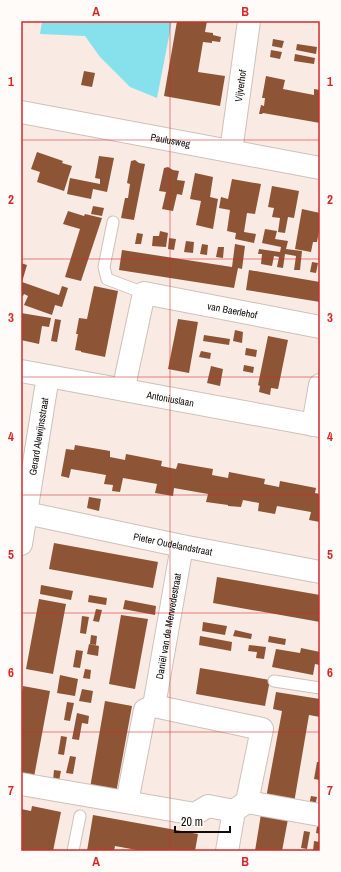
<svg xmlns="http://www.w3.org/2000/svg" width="341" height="872" font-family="'Archivo Narrow',sans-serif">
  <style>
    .water { fill: #87e1ec }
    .building { fill: #8d5536 }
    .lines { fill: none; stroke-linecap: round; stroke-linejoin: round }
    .lane-casing { stroke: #cec1ba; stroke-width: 13 }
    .street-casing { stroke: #cec1ba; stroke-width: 24 }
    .secondary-casing { stroke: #cec1ba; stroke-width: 24 }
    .lane { stroke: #fff; stroke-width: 11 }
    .street { stroke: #fff; stroke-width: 22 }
    .secondary { stroke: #fff; stroke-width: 22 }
    .grid { fill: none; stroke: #d62828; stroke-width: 1; stroke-opacity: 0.55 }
    .labels { text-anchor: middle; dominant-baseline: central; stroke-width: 3; stroke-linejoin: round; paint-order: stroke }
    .street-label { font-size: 10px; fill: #100c0a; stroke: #fefbf9 }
    .neatline { fill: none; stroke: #d62828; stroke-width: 1.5 }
    .grid-label { font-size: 13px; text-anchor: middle; font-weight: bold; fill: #d62828 }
  </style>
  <rect width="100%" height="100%" fill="#f9ebe4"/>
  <!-- water -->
  <path class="water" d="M42,21H172L157,98L130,87L100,57L85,36L40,34Z"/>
  <!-- building -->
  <path class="building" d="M177,21H207L205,32L213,33V35L221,37L220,42L212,41V43L203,42L198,72L225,76L220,106L164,96Z
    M273,39L284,41L282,48L272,46Z
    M297,44L317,47L316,54L296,50Z
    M271,50L282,52L280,59L270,57Z
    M295,54L315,58L314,64L294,61Z
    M84,71L95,73L92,87L81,85Z
    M266,76L285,80L283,89L314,95V89L320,90V123L263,113L262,114H259L261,105L264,106L265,98H262Z
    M37,152L63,161L62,163L72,166L64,191L37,182L40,172L31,169Z
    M99,156L114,158L107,192L93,189L91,199L67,194L70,178L100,184V179L95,178Z
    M135,160L139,163L145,164L134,220L121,218L125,198H128L130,184L127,183L131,161Z
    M168,167L173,170L179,171L177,180L185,181L182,195L177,194L173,211L162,209L166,192L159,191L164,168Z
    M195,173L213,177L210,197L218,199L213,229L196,225L201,201L190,199Z
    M232,179L261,184L255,214L247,213L244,232L256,234L254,243L235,239L236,233L227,231L230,210L219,208L221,197L228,199Z
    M272,186L299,191L294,218L288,217L285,233L278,232L280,218L272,217L274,208L268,207Z
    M93,206L104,208L102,216L91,214Z
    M302,209L320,213V226L317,242H313L311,252L295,249Z
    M68,211L84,216L85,214L102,218L81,281L65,277L80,229L63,224Z
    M265,229L277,231L275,239L288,241L286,249L302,251L300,270H294L296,256L285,254L283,268L277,267L279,257L274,256L272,266L261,264L262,254H258L259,249L280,252L281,247L262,243Z
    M160,231L168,233L166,247L152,246L153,236H159Z
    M137,233L143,234L141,244H135Z
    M169,238L176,239L174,250L168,249Z
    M186,241L194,242L193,253L184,252Z
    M202,244L208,245L207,255L200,254Z
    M235,244L245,246L242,269L238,268L234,288L119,270L122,250L232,267Z
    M218,247H224L223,258L216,257Z
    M312,262L318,263L316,273L310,272Z
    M21,263L27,265L22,282L59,295L62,286L68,288L62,307L55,305L52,315L24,305L28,296L24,294L23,296H21Z
    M249,270L320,282V302L246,290Z
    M94,286L118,291L105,357L81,352V351L75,350L78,334H76L79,318L87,319Z
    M21,313L51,318L49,327L42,326L39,344L21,340Z
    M55,319L61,320L57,342L51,341Z
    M178,319L198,322L189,373L168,369Z
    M235,330L243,332L242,343L233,341Z
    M204,335L230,339L229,345L203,341Z
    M268,336L288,340L278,389L271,388L270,395L259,392L260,386L258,385Z
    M246,348L257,350L256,357L245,355Z
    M201,351L211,353L210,359L199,357Z
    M244,365L254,367L253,373L243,371Z
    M211,366L223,369L220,386L207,383Z
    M75,445L110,451V457L125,460L126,454L162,461L161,466L176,469L178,463L213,469L212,475L228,478L229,472L265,479L264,484L279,487L280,481L316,488L315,493L320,494V522L309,520L311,512L277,506L275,514L258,511L259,503L243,500L241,507L228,506V505L206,502L208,494L174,488L173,496L155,493L157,484L123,478L120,492L112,491L113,485L104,484L106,475L89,472L71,469L69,478L61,476L66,449L74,450Z
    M89,497L101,499L99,511L87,508Z
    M54,543L158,562L153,588L49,569Z
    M217,577L320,595V622L213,603Z
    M41,585L73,591L71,600L40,594Z
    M89,595L107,598L106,605L88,602Z
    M39,599L66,604L53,674L26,669Z
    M125,600L156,606L155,615L123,609Z
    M96,609L102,610L99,622L93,621Z
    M121,615L148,619L135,689L109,684Z
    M82,616L89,617L86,634L80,633Z
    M203,622L227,626L225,635L202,631Z
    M235,630L252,634L251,639L233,636Z
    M91,635L97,636L96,645L90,644Z
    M200,636L232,642L231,651L199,645Z
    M269,636L286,639L285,645L268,642Z
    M89,644L99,646L98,656L87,654Z
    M249,645L266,647L264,659L256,658L257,652L248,651Z
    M301,648L320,652V665L315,664L313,675L272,667L276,649L300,653Z
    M76,650L83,651L80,668L73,667Z
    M200,668L270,680L265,706L196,694Z
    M85,669L91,670L90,679L83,678Z
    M60,675L78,679L75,696L57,693Z
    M23,686L50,691L34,777L21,775V698Z
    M82,689L93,691L91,703L79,701Z
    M276,692L320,699V717L309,715L294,803L266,798L282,711L273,709Z
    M105,701L132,706L116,793L90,788Z
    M67,702L74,703L70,721L64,720Z
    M77,713L89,716L88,724L82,723L79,740L72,739Z
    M61,736L67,737L64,755L58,754Z
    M70,756L76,757L73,774L66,773Z
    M317,762H320V780L314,779Z
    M54,770L61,771L59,781L53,780Z
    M311,796L317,797L315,806L309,805Z
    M32,806L61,812L53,851H21V809L31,811Z
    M261,814L288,819L282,851H255Z
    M93,815L198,834L195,851H142L115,846L114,851H87Z
    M318,820H320V834L316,833Z
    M304,831L310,832L307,849L301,848Z
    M314,841L320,842L319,851H313Z"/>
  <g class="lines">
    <defs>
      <path id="lane" d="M113,222L104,267L107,279L144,293
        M274,681L320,688
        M73,851L80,816"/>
      <g id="street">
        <path id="s1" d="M21,112L320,168"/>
        <path id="s2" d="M231,151L249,21"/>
        <path id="s3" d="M125,390L126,377L144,293L320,327"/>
        <path d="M313,425L320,385"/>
        <path id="s4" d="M26,513L182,546L320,572"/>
        <path id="s5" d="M21,544L48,376"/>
        <path id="s6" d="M154,706L182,546"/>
        <path d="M21,784L195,814L208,806L234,811L227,851"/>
        <path d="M127,802L145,710L154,706L262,729L247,802"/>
        <path d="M235,810L247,802L320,815"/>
      </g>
      <g id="secondary">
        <path id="s7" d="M21,371L320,426"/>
      </g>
    </defs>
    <!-- lane casing -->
    <use href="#lane" class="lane-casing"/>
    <!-- street casing -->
    <use href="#street" class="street-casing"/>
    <!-- secondary casing -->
    <use href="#secondary" class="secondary-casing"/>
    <!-- lane -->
    <use href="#lane" class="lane"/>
    <!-- street -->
    <use href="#street" class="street"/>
    <!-- secondary -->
    <use href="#secondary" class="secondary"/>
  </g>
  <!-- grid -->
  <path class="grid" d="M170,21V851M21,140H320M21,259H320M21,377H320M21,495H320M21,613H320M21,732H320"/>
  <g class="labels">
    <!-- street labels -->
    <g class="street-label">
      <text stroke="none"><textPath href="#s2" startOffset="66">Vijverhof</textPath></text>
      <text stroke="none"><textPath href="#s1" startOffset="152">Paulusweg</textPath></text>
      <text stroke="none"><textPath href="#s3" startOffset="189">van Baerlehof</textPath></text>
      <text stroke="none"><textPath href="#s7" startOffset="152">Antoniuslaan</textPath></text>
      <text stroke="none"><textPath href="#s5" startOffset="109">Gerard Alewijnsstraat</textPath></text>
      <text stroke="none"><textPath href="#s4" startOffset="150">Pieter Oudelandstraat</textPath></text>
      <text stroke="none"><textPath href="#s6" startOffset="81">Daniël van de Merwedestraat</textPath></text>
    </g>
  </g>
  <!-- border -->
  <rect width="341" height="872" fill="none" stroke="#fefbf9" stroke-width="44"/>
  <!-- scale -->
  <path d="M175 826v6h55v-6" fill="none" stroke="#100c0a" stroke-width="2"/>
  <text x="181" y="826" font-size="12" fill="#100c0a" stroke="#fefbf9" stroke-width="3" paint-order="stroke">20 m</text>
  <rect x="22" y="22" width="297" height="828" class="neatline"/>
  <g class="grid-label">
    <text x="96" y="16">A</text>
    <text x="245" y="16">B</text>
    <text x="11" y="86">1</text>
    <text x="330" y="86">1</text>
    <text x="11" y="204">2</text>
    <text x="330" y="204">2</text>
    <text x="11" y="322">3</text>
    <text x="330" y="322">3</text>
    <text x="11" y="441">4</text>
    <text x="330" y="441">4</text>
    <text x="11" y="559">5</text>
    <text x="330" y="559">5</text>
    <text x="11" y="677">6</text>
    <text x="330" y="677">6</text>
    <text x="11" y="795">7</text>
    <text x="330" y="795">7</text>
    <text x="96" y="866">A</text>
    <text x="245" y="866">B</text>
  </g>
</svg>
